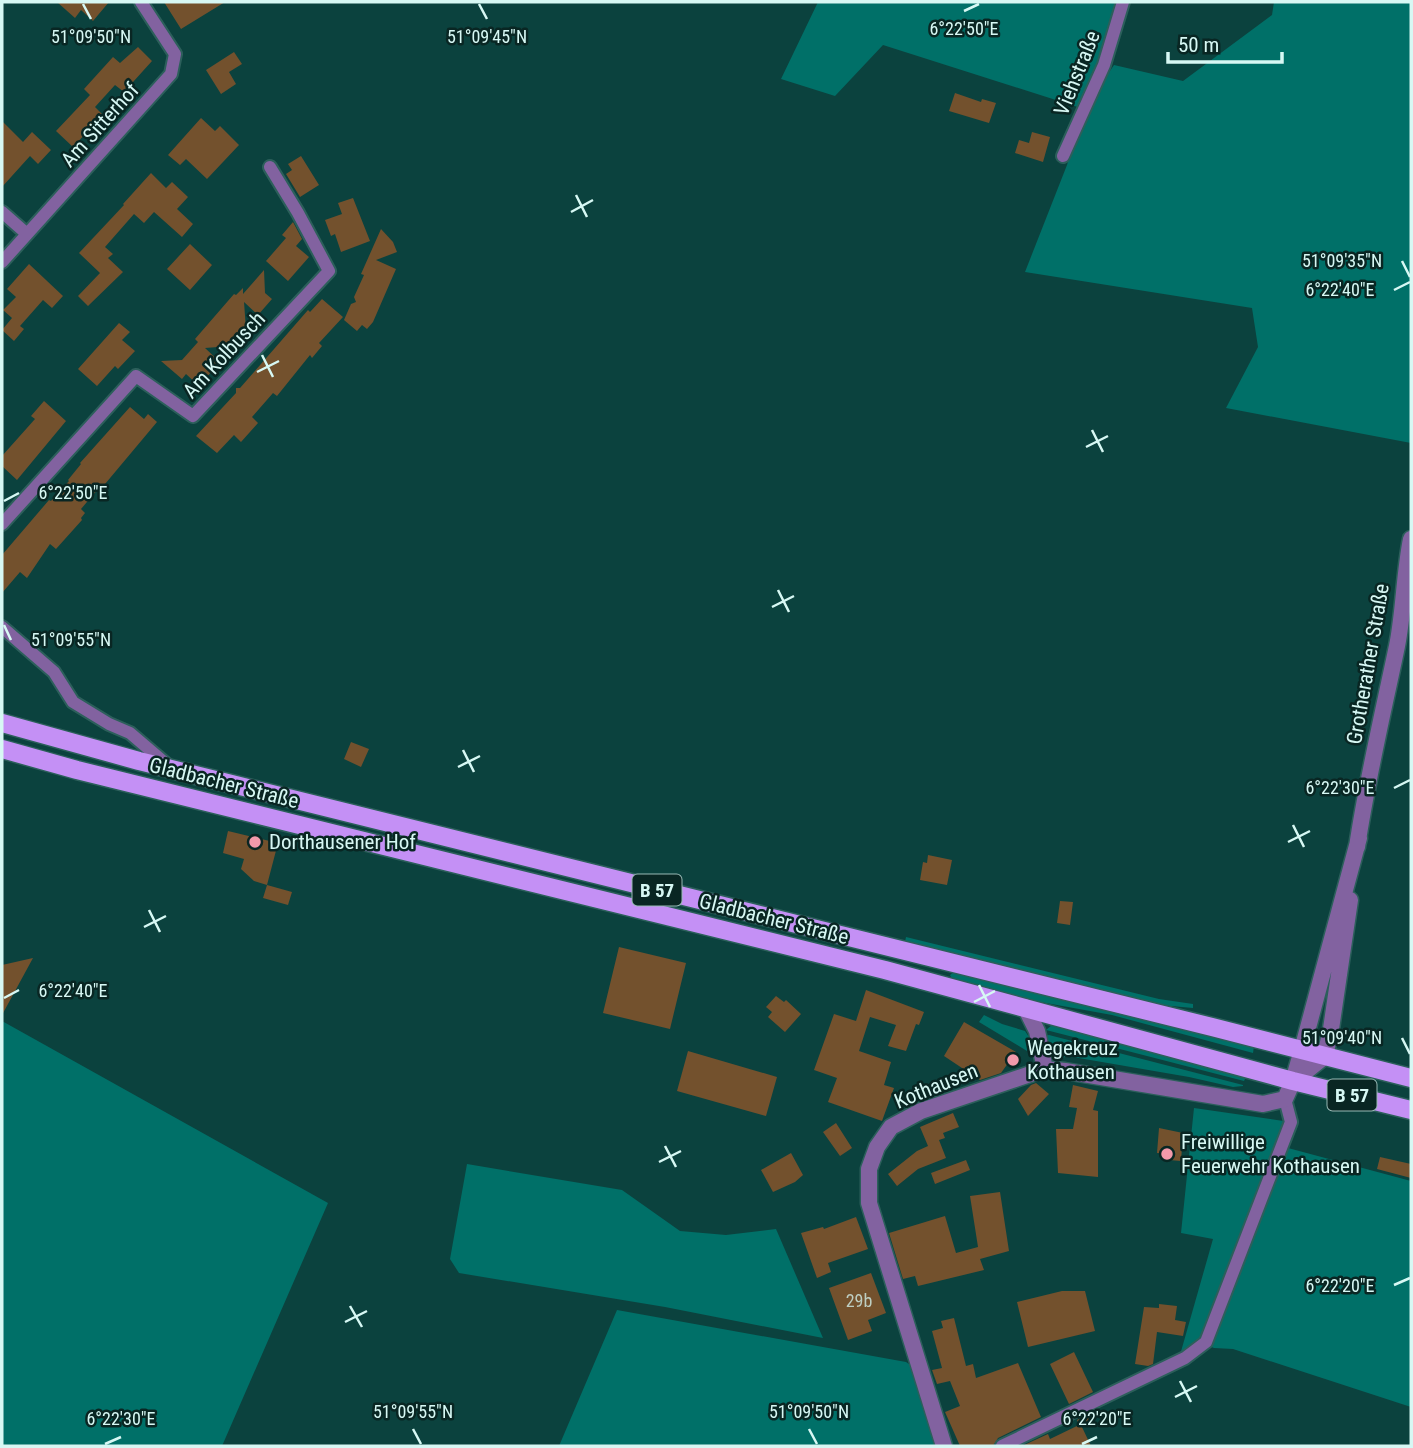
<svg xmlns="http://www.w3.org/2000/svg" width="1413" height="1448" font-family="'Roboto Condensed',sans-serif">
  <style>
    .green { fill: #007068 }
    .building { fill: #73512d }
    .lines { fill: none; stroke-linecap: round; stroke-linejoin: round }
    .minor-casing { stroke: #2c5f5b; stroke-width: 16 }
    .tertiary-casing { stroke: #2c5f5b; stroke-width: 19 }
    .primary-casing { stroke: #2c5f5b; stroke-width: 21 }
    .minor { stroke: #8262a0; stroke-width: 12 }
    .tertiary { stroke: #8262a0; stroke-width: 16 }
    .primary { stroke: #c490f5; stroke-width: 18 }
    .ticks { fill: none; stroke: #d7f8f4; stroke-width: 2.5 }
    .poi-dot { fill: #f39aab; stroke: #092623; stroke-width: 2.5 }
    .labels { text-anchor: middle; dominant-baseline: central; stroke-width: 5; stroke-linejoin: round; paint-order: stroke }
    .number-label { font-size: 18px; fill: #becec2 }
    .shield { fill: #092623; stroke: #99b9b5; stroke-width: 2 }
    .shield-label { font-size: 19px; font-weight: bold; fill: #d7f8f4 }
    .street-label { font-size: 21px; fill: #d7f8f4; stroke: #092623 }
    .poi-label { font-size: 21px; fill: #d7f8f4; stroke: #092623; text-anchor: start }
    .ticks-label { font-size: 18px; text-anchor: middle; fill: #d7f8f4; stroke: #092623; stroke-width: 5; stroke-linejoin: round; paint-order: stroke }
  </style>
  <rect width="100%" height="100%" fill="#0b423e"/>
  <!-- green -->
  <path class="green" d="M818,2H1118L1086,106L1114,65L1183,81L1272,15L1274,2H1411V443L1226,408L1258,347L1252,308L1025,272L1067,165L1084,109L883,45L835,96L781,79Z
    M906,937L1159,999L1193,1004V1008L1160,1005L905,942Z
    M954,972L1254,1046L1253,1053L1112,1015L1035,1001L952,979L950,975Z
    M984,1015L1002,1024L1025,1031L1029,1037L1027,1051L979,1022Z
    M2,1021L328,1203L222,1446H2Z
    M1052,1025H1058L1246,1077L1244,1081L1046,1030Z
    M1049,1035L1243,1085V1086L1233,1087L1189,1077L1067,1056L1061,1059L1055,1058L1044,1036Z
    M1194,1108L1297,1123L1288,1148L1411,1181V1407L1233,1349L1214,1348L1199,1342L1180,1355L1213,1239L1181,1233Z
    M467,1164L622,1190L680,1231L726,1235L776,1229L823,1338L665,1307L459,1273L450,1259Z
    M617,1310L906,1362L915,1368L938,1446H559Z"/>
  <!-- building -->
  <path class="building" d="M57,2H109L93,21L81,10L75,18Z
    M164,2H225L181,29Z
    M138,47L152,61L124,92L115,85L95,107L103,115L73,147L56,131L90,95L84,89L113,57L120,63Z
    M234,52L242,64L229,72L236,84L221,94L206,70Z
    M955,93L981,102L982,99L996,103L989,123L949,111Z
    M201,118L215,131L220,126L239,145L207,179L186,159L180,165L168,155Z
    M2,121L23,142L32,132L51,150L38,164L30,156L2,187Z
    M1032,132L1050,137L1043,162L1015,153L1019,140L1029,143Z
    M301,156L319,185L300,197L286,174L292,170L288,164Z
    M151,173L166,188L172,182L188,197L177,209L193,224L182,237L154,212L144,223L134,214L105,247L113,254L108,258L123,272L88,306L78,296L100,273L79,253L124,205L123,204Z
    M353,198L370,241L341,252L335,234L331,236L325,220L342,214L338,203Z
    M293,222L302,239L296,246L309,257L288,281L266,261L286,238L282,235Z
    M381,229L393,242L397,252L376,260L396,269L373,322L367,329L362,325L357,331L344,320L351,304L356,302L354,297L364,275L361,274Z
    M190,244L212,265L190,290L167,269Z
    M29,264L63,296L52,308L43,300L20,326L24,329L14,341L2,330L12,318L3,310L16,297L7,289Z
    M264,270L265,293L272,299L258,315L244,302L246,329L231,346L205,348L220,362L199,386L186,374L182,379L161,361L182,360L198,342L195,339L234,294L236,295L243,288V294Z
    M322,299L343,317L319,343L322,346L312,358L310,355L277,396L273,393L252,417L258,423L241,442L234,435L217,453L196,436L236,393V388H240L308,310L310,312Z
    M119,323L130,332L122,340L135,351L118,369L115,366L97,386L78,369Z
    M44,401L66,421L17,480L2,466V456L35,419L31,416Z
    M130,407L144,419L148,414L157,422L100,490L98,489L81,509L85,513L81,518L82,520L56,549L50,544L27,578L20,572L2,593V555L49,500L51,501L69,481L68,480L81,464L80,463Z
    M351,742L369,749L361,767L344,759Z
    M228,831L278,843L267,885L254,881L241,869L244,859L223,853Z
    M928,855L952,860L947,885L920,880L923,862L927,863Z
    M267,885L292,892L288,905L263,898Z
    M1060,901L1073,902L1070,925L1057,923Z
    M619,947L686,963L670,1029L603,1013Z
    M33,958L2,1015V965Z
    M866,990L924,1012L919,1025L916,1024L906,1051L888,1046L896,1025L870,1017L859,1051L891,1062L884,1085L894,1088L882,1121L828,1102L837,1078L814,1070L834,1014L856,1021Z
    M776,996L784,1002L786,1000L801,1014L785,1032L768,1017L772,1012L766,1007Z
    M964,1022L1016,1052L1001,1073L980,1080L944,1056Z
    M688,1051L777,1077L766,1116L677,1091Z
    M1036,1083L1049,1094L1028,1116L1018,1099L1031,1085Z
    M1073,1085L1098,1091L1093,1110L1098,1111V1177L1058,1173L1056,1129H1073L1077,1108L1069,1107Z
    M953,1113L959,1127L943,1133L945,1138L939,1140L946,1158L918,1169L897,1186L888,1174L917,1151L928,1146L920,1127Z
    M836,1123L852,1148L840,1156L823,1132Z
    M1159,1128L1183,1133L1181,1161L1169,1160V1154L1157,1153Z
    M791,1153L803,1175L795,1182L773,1192L761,1170Z
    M1380,1157L1411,1164V1178L1377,1169Z
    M966,1160L970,1170L935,1184L931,1173Z
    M1000,1192L1009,1251L980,1259L984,1270L918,1286L915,1276L903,1279L889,1233L945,1216L956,1253L978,1247L970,1196Z
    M856,1217L868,1249L828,1263L831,1272L817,1278L801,1233L823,1227L824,1229Z
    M871,1273L886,1313L868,1320L872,1331L848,1340L829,1288Z
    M1062,1291H1085L1095,1331L1028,1347L1017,1302Z
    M1159,1304L1177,1306L1175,1320L1186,1322L1183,1336L1157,1332L1153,1364L1148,1366L1135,1364L1144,1307L1159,1308Z
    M954,1318L966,1366L973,1364L976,1378L1018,1363L1041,1417L998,1438L993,1446H960L945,1412L960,1406L950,1381L937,1384L932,1370L942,1368L932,1331L943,1328L941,1321Z
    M1074,1352L1093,1392L1069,1404L1050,1364Z
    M1088,1414L1091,1420L1081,1425L1091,1446H1022L1048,1434L1050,1439L1079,1425L1077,1420Z"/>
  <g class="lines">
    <defs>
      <path id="minor" d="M1063,156L1104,65L1123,2
        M2,212L27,234
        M2,262L171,74L175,54L141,2
        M2,524L136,376L193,416L329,271L298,213L270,167
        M2,627L54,672L73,702L109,724L130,733L171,768
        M1002,1446L1185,1358L1206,1342L1291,1122L1285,1099"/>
      <path id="tertiary" d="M1357,847C1367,779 1383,713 1397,646C1404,611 1404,574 1411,539
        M1025,1007L1037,1031L1045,1069
        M1294,1081L1325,1056L1331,1029L1350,900
        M944,1446L869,1203V1169L877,1147L891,1127L921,1111L1045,1069L1065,1071L1263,1104L1285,1099L1293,1081L1302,1050L1359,838"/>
      <path id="primary" d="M2,723L139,761L1212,1027L1411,1078
        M2,749L77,770L885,970L1293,1081L1411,1110"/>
    </defs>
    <!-- minor casing -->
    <use href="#minor" class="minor-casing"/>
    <!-- tertiary casing -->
    <use href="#tertiary" class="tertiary-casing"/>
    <!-- primary casing -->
    <use href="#primary" class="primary-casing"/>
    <!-- minor -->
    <use href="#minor" class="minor"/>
    <!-- tertiary -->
    <use href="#tertiary" class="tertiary"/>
    <!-- primary -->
    <use href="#primary" class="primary"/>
  </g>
  <!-- ticks -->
  <path class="ticks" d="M83,4L91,19M479,4L487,19M964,11L979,4M576,195L587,217M571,212L593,200M1402,261L1410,277M1394,290L1410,282M262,355L273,377M257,372L279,361M1092,430L1103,452M1086,447L1108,436M4,501L19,493M778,590L789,612M772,607L794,596M4,625L11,640M463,750L474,772M458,767L480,756M1394,788L1410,780M1293,825L1304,847M1288,842L1310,831M149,910L160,932M144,927L166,916M979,985L990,1007M4,998L19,990M974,1002L995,991M1402,1038L1410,1054M665,1146L676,1167M659,1162L681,1151M1394,1285L1410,1278M350,1306L362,1327M345,1322L367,1311M1180,1381L1191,1402M1175,1397L1197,1386M413,1429L421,1444M809,1429L817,1444M105,1444L121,1437M1082,1444L1097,1437"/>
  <!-- markers -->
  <g class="poi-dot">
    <circle cx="255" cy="842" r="7"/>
    <circle cx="1013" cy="1060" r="7"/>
    <circle cx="1167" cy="1154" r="7"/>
  </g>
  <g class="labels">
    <!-- number labels -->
    <g class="number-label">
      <text x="859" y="1300">29b</text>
    </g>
    <!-- shield labels -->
    <g class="shield">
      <rect x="632.5" y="874.5" width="49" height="31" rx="5"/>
      <rect x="1327.5" y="1079.5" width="49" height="31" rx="5"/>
    </g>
    <g class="shield-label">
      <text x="657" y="890">B 57</text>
      <text x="1352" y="1095">B 57</text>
    </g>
    <!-- street labels -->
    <g class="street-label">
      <text transform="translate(1077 73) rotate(-68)">Viehstraße</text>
      <text transform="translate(100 125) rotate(-48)">Am Sitterhof</text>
      <text transform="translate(224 355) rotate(-47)">Am Kolbusch</text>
      <text transform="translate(1368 664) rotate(-80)">Grotherather Straße</text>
      <text transform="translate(224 783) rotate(14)">Gladbacher Straße</text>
      <text transform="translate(774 919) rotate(14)">Gladbacher Straße</text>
      <text transform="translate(936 1086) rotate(-22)">Kothausen</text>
    </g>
    <!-- poi labels -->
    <g class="poi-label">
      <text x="269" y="842">Dorthausener Hof</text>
      <text x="1027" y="1048">Wegekreuz<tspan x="1027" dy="24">Kothausen</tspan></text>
      <text x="1181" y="1142">Freiwillige<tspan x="1181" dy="24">Feuerwehr Kothausen</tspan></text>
    </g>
  </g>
  <g class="ticks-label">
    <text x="964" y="35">6°22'50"E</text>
    <text x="91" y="43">51°09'50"N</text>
    <text x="487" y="43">51°09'45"N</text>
    <text x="1342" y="267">51°09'35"N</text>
    <text x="1340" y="296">6°22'40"E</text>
    <text x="73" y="499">6°22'50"E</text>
    <text x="71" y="646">51°09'55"N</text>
    <text x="1340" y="794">6°22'30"E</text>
    <text x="73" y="997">6°22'40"E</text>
    <text x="1342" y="1044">51°09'40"N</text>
    <text x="1340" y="1292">6°22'20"E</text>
    <text x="413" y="1418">51°09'55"N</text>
    <text x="809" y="1418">51°09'50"N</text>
    <text x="121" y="1425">6°22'30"E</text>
    <text x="1097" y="1425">6°22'20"E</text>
  </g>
  <!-- border -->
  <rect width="1413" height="1448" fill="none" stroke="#d7f8f4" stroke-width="7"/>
  <!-- scale -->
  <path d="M1168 52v10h114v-10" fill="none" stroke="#d7f8f4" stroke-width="3.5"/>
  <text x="1178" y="52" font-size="21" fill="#d7f8f4" stroke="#092623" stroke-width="5" paint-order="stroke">50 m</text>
</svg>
